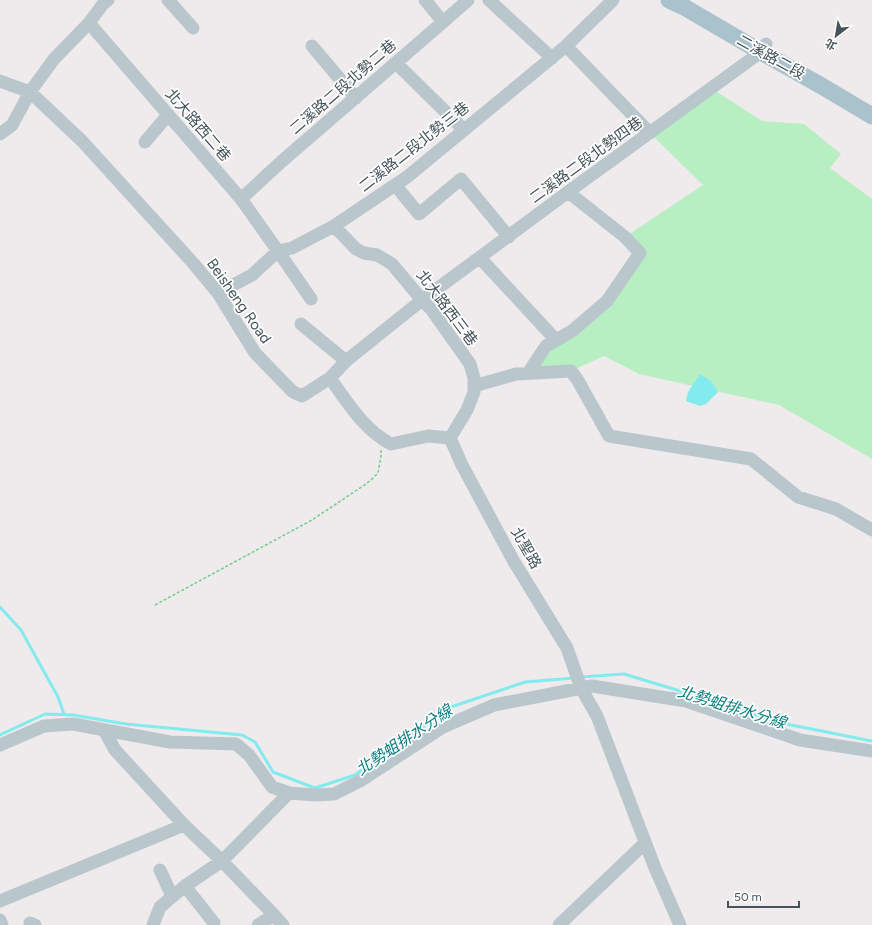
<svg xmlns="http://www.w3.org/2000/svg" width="872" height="925" font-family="Figtree,'Noto Sans TC',sans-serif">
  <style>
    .green { fill: #b7efc2 }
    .water { fill: #83ebed }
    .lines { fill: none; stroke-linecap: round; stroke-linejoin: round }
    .stream { stroke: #83ebed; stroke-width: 3 }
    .path { stroke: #6fcd8d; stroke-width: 1.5; stroke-dasharray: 3 2; stroke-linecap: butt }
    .minor { stroke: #b9c7cc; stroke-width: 13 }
    .major { stroke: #aac2cc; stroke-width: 17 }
    .labels { text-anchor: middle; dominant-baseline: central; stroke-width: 3.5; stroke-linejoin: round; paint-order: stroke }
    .street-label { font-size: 15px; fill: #445359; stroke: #fff }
    .water-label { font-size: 16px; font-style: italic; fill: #0b7f82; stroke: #fff }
  </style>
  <rect width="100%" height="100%" fill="#efebec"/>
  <!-- green -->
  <path class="green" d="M711,88L762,121L804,124L841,154L830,168L872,199V459L779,405L639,374L604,356L571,371L528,373L546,346L607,301L640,254L625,237L703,185L650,133Z"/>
  <!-- water -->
  <path class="water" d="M700,374L712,382L718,392L706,404L700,406L686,401L688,392Z"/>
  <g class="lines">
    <!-- stream -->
    <path class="stream" d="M0,607L21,630L58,697L64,714
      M580,677L624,674L690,694L781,723L872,741
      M0,735L45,714L73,715L126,724L242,735L255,742L273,772L315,788L355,775L451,707L525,682L574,678"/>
    <!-- path -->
    <path class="path" d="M155,605L312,520L363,486L371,480L378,473L381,456V450"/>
    <!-- minor -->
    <path class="minor" d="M168,0L193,28
      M425,0L443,22
      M489,0L552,58
      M89,23L241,199L278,251L311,299
      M312,46L356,98
      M566,46L650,133
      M396,63L464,130
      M0,81L30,92L82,141L193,263L218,293L255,353L293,392L302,396L330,378C347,402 364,430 391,444L428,436L450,438
      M0,134L12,125L30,92L54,59L89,23L103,4L108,0
      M145,142L168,115
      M395,185L419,214L461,179L509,237
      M241,199L281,162L443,22L468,0
      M334,226L356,249L364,253L377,255L392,264L422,300L431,309L470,364L474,378V392L467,410L450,438
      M480,258L556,340
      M218,293L252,275L278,251L292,248L334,226L407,177L566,46L613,0
      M301,324L346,361
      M528,373L546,346L572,331L607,301L640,253L625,237L568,192
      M330,378L346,361L422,300L568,192L761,52L766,44
      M474,386L516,374L571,371L577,379L609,436L751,459L798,497L836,509L872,530
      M450,438L462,465L513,560L567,648L581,688L597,716L655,868L680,925
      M104,730L115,750L184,825L222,861L274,915L258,925
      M0,745L44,726L73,724L170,742L236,744L249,755L272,787L289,793L315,795L334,794L360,781L443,727L494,705L592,686L686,701L800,740L872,751
      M160,870L172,896
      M185,886L214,923
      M0,901L184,825
      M274,915L283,925
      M0,920L2,925
      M30,923L35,925
      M153,925L160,907L185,886L222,861L289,793
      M559,925L645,843"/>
    <!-- major -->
    <path class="major" d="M669,0L684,7L761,52L820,85L872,116"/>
  </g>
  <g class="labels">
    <!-- street labels -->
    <g class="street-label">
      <text transform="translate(771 57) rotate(29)">二溪路二段</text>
      <text transform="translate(343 87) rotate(-41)">二溪路二段北勢二巷</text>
      <text transform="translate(198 125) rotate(49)">北大路西二巷</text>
      <text transform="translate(414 147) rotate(-38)">二溪路二段北勢三巷</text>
      <text transform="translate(586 160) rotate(-36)">二溪路二段北勢四巷</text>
      <text transform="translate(239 301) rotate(55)">Beisheng Road</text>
      <text transform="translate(447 308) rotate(53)">北大路西三巷</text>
      <text transform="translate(526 548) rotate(60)">北聖路</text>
    </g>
    <!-- water labels -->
    <g class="water-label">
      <text transform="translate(732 707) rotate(17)">北勢蛆排水分線</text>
      <text transform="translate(404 740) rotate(-34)">北勢蛆排水分線</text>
    </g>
  </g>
  <!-- north arrow -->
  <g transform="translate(836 36) rotate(211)" stroke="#ffffff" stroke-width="3" paint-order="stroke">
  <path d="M0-3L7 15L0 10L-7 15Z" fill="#445359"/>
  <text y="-6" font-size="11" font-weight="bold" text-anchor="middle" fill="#445359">北</text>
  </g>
  <!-- scale -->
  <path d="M728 901v6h71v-6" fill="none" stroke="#445359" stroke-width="2"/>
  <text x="734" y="901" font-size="12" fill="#445359" stroke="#ffffff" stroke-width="3" paint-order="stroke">50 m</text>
</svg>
